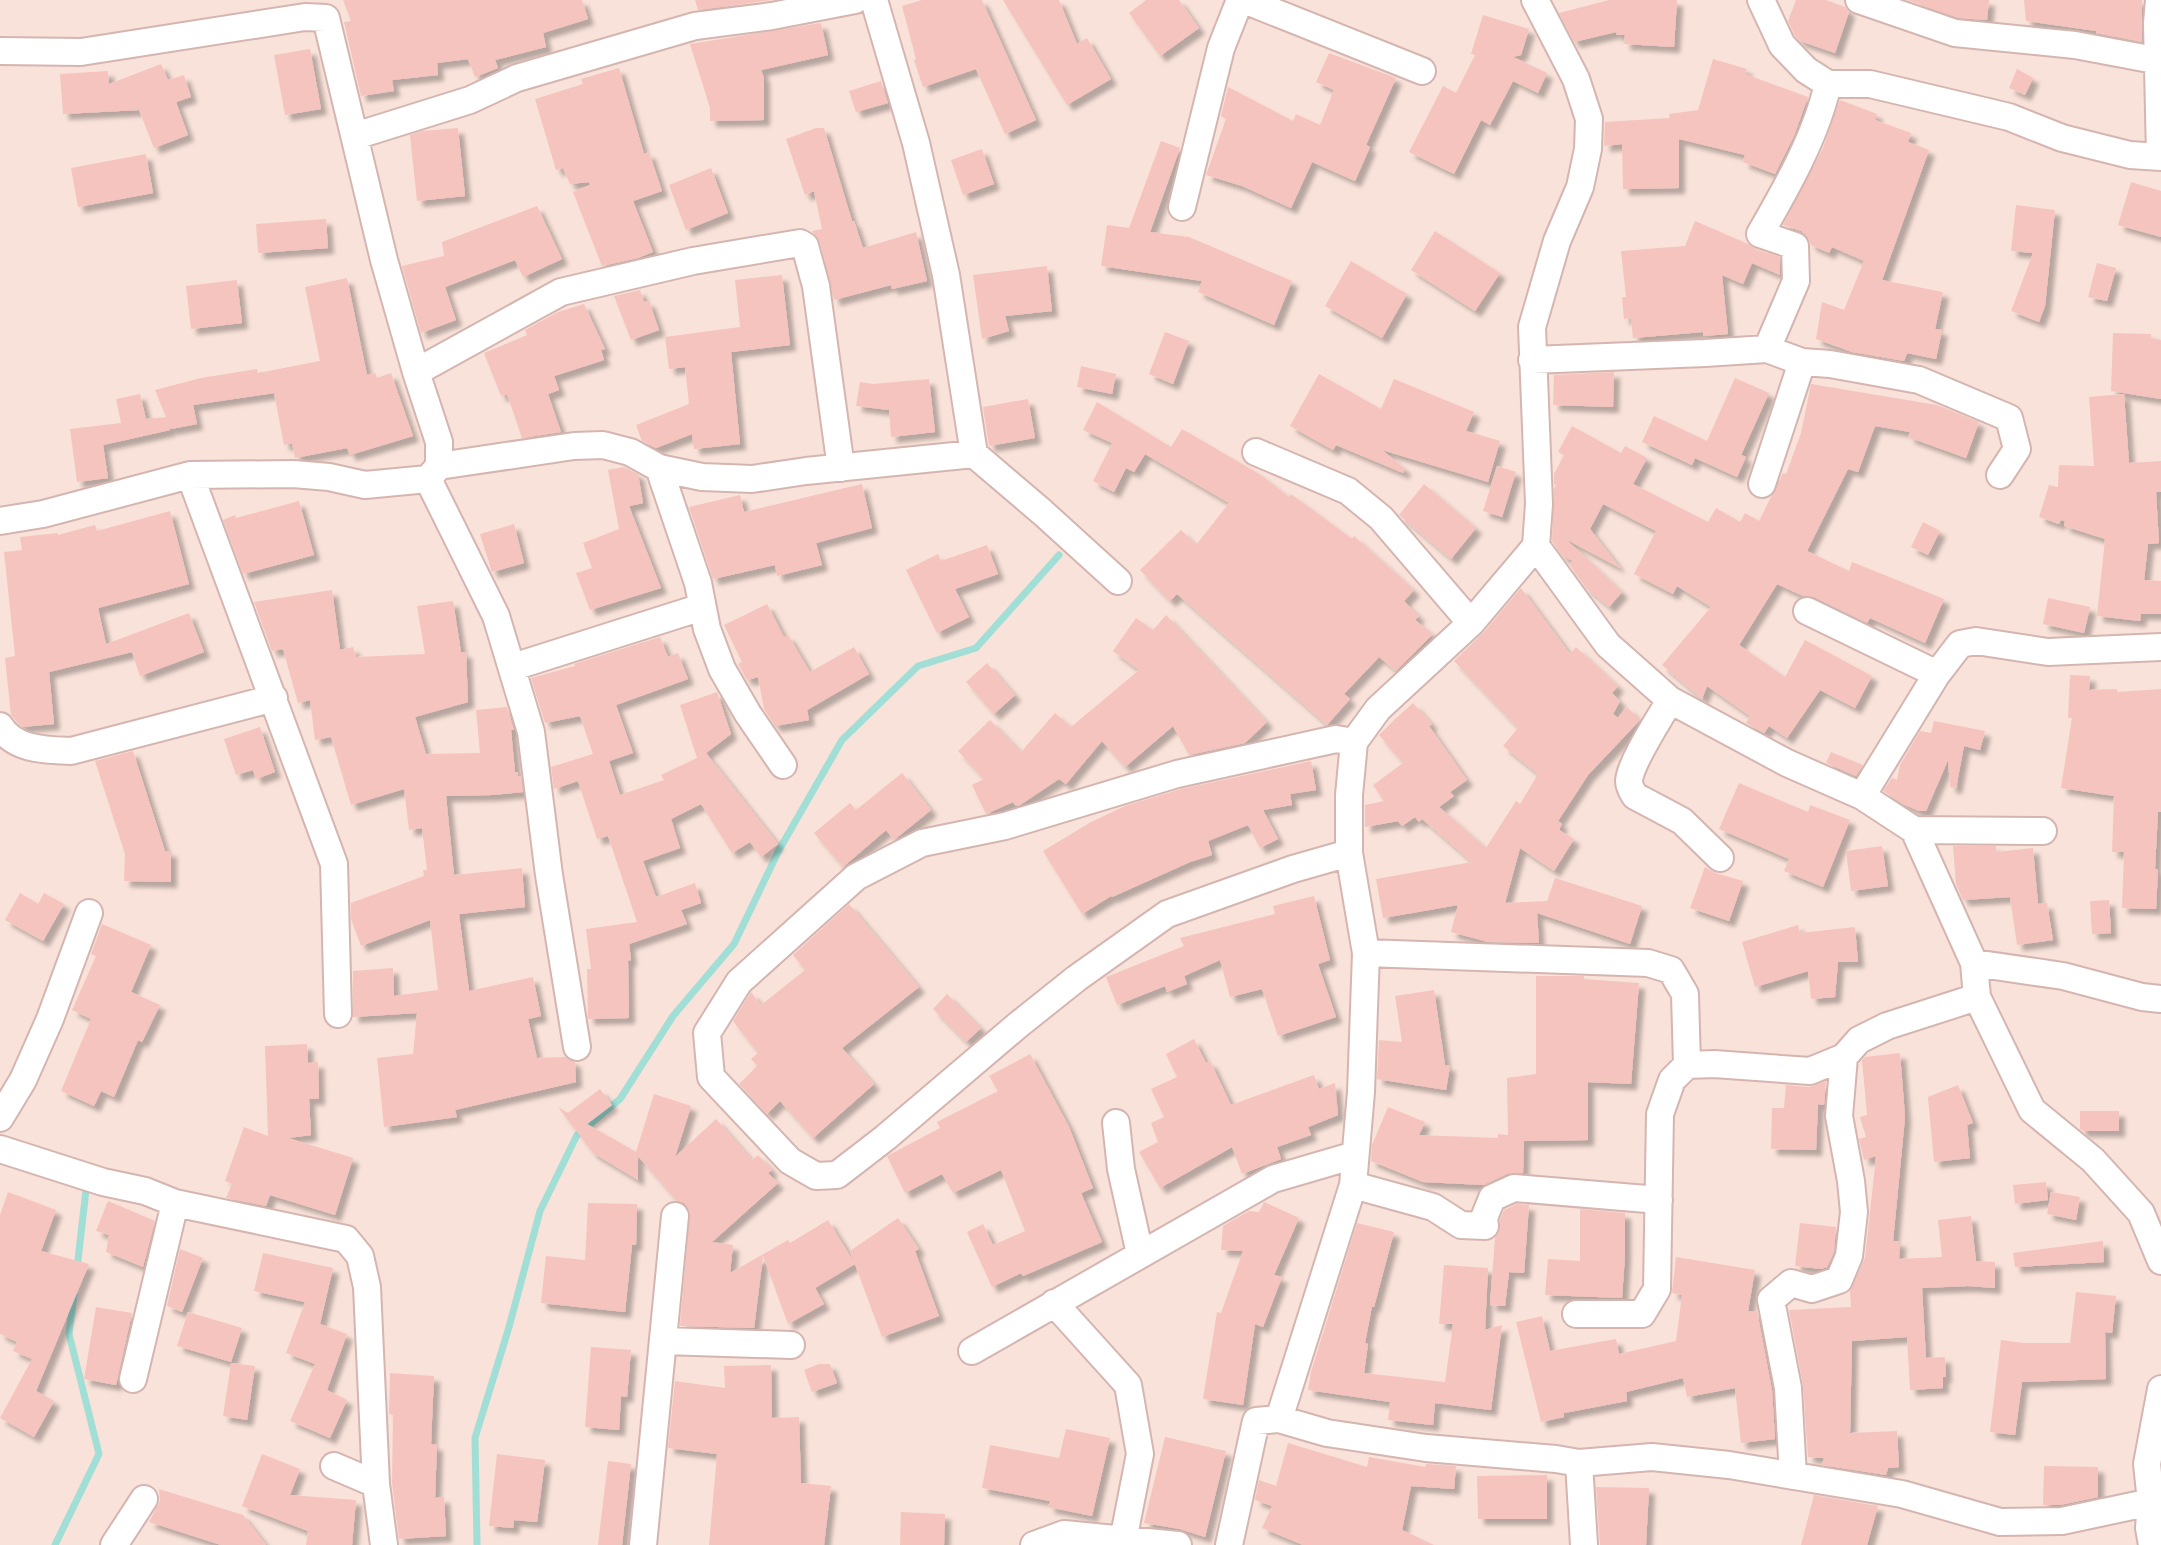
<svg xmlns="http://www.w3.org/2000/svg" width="2161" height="1545" font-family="'Golos Text',sans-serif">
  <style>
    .residential { fill: #f9e2d9 }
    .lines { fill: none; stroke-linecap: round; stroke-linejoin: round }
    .stream { stroke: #a0ded6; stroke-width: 7 }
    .building { fill: #f6c4be; filter: url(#shadow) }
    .minor-casing { stroke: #d5b5b0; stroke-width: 30 }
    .minor { stroke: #fff; stroke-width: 26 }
  </style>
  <defs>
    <filter id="shadow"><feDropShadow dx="6" dy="6" stdDeviation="2" flood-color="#0004"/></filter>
  </defs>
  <rect width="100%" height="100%" fill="#fef0e9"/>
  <!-- residential -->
  <path class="residential" d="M0,0H2161V1545H0Z"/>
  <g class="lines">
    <!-- stream -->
    <path class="stream" d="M77,1269L86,1190
      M55,1545L99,1454L69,1334L74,1295
      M477,1545L475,1438L509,1327L540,1211L577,1135L620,1099L673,1016L734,944L779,850L842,740L918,666L976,648L1059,555"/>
  </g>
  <!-- building -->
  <path class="building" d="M343,0H582L588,19L543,33L546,47L495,60L498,68L475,77L468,59L437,63L438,75L392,80L394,91L361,96L344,22L351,21Z
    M695,0H772L698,10Z
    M922,0H982L1036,120L1005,134L976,69L923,87L914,60L916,59L902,6Z
    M1003,0H1059L1077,44L1087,38L1111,79L1067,105Z
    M1146,0H1179L1199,28L1160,56L1129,13Z
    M1609,0H1677L1674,47L1624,44L1625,35H1617L1616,32L1574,42L1559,13Z
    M1796,0H1826L1845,7L1849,12L1835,53L1800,41L1795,36L1788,21Z
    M1907,0H1989L1987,20L1958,18Z
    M2024,0H2142V42L2096,33V31L2026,21Z
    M1483,15L1529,29L1521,55L1513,57L1547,73L1538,93L1513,81L1490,125L1481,120L1454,174L1409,152L1443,86L1456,93L1475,55L1471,54Z
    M821,23L828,55L761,70L764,78V120L710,121V108L690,44Z
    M310,49L321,109L285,115L274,55Z
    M1329,53L1396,78L1366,145L1370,147L1355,181L1312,162L1291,208L1242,186L1206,175L1226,119L1221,116L1228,87L1293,121L1296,114L1320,125L1334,90L1316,82Z
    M1713,59L1747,69L1745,74L1808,97L1794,136L1775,174L1743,162L1745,155L1679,139V188L1623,189L1622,144L1604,146L1605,122L1670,118L1669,114L1698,110Z
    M161,64L168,80L184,75L191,97L176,102L188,135L154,148L139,110L63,114L60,74L108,71L109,84Z
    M619,68L644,154L649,152L662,191L633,201L653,252L638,258L602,266L573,192L590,185L589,182L570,184L563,168L556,170L535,99L583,84L581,79Z
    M2017,69L2033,78L2025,95L2009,88Z
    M881,81L888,103L856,112L849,91Z
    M1840,100L1877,114L1875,120L1911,133L1908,142L1929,150L1882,280L1943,292L1935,329L1942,330L1936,359L1907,353L1904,361L1852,352L1816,339L1822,302L1844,310L1864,261L1832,247L1829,253L1811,245L1808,237L1801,231L1783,225L1823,148Z
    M458,128L465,196L417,201L410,135L422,131Z
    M816,128H824L852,221H854L863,248L916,232L927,281L892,289L891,285L834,300L820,242L812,231L822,229L814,191L805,195L786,139Z
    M1161,141L1180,148L1150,232L1189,237L1292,281L1274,325L1198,292L1202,281L1101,266L1107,225L1129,228Z
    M982,149L994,184L963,195L951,160Z
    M146,154L153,193L78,207L71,168Z
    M711,168L728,213L686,230L669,185Z
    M2131,182L2161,191V237L2118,225Z
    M2016,205L2055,210L2045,306L2039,322L2011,311L2033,253L2011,251Z
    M537,206L562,259L523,277L515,260L445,287L456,320L421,333L402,266L444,256L442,242Z
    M326,219L328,248L258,253L256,224Z
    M1695,221L1748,244L1757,250L1754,258L1758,250L1780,257V275L1752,263L1743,284L1722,275L1728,334L1703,336V332L1633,338L1631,318L1624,319L1622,297H1626L1621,251L1685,246Z
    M1435,231L1500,273L1475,311L1411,270Z
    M1351,261L1407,294L1382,338L1325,306Z
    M2097,263L2116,268L2107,301L2088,297Z
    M1047,266L1052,311L1005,316L1009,331L982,339L973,275Z
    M782,275L790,345L731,352L740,444L694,449L692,434L656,448L642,441L636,425L689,404L685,367L669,369L665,337L740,327L735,280Z
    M347,278L367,375L375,373L377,378L391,373L413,436L350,455L347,448L295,458L292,443L284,445L274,393L193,405L197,424L171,429L169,424L170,430L103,445L108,478L77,482L70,429L121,423L116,399L140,394L146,419L166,417L155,390L201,378L257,369L258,373L320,361L305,287Z
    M237,280L242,323L191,329L186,286Z
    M640,290L644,302L649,301L659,330L631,340L614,296Z
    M584,304L605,349L601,350L604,360L554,376L559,390L548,394L561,432L522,438L507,394L501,396L484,353L527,335L525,330L558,312Z
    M1165,332L1189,341L1173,384L1149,374Z
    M2113,333L2151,334V338L2161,340V399L2111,391Z
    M1081,366L1116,374L1112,394L1077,387Z
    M1614,372L1613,407L1553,405L1554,375Z
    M1319,374L1381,409L1394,379L1474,412L1466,431L1500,441L1488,482L1382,450L1405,469L1403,473L1336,445L1333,450L1290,426Z
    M1735,378L1769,393L1741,455L1746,457L1737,477L1695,458L1692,465L1642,442L1654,416L1707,441Z
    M929,379L935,432L891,437L889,410L856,406L860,382L873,384Z
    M1811,384L1937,405L1979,422L1966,458L1908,437L1910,432L1875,426L1858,472L1848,469L1807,551L1849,571L1852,562L1944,599L1925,643L1870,618L1867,623L1814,597L1803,596L1777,584L1739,645L1785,677L1805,640L1872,676L1855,708L1820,690L1787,738L1769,726L1764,733L1746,723L1750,716L1707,686L1702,699L1662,665L1711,607L1677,586L1673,594L1634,574L1656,531L1603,504L1590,529L1620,568L1567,540L1622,592L1609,607L1586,588L1569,564L1573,561L1562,556L1552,541L1554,489L1556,485L1554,484V474L1564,455L1558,452L1572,426L1621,453L1625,446L1647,458L1633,484L1708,522L1716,508L1740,522L1745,513L1759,521L1783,473L1786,474L1801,433Z
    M2124,394L2129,463L2161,461V492H2156L2159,543L2148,544L2144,580L2161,581V614H2141L2140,621L2097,616L2105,539L2064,526L2065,521L2061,520L2059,524L2039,517L2049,485L2058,487L2059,465L2094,466L2089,397Z
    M1028,399L1035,438L989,446L983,407Z
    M1097,402L1171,447L1182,429L1261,475L1289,497L1291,494L1352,539L1354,536L1414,590L1404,601L1419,616L1415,620L1433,634L1396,671L1379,657L1344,694L1350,699L1327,725L1177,594L1170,601L1140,570L1181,530L1196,545L1229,503L1145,454L1134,472L1126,468L1114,492L1093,481L1112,443L1083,430Z
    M1497,466L1516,472L1502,517L1483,511Z
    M624,467L638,474L643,503L629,506L661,588L590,610L576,573L592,568L583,543L619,529L608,470Z
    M862,484L872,528L816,543L822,565L777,576L775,565L713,579L689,507L740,495L744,512Z
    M1424,484L1476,528L1451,559L1399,515Z
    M299,501L314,555L243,574L223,520L235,515L236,518Z
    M170,511L189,584L98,608L106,644L189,613L204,652L140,676L132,652L49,672L54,724L22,727L11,715L5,658L15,656L4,552L22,550L20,537L58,533V535L95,525L97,531Z
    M1923,522L1940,531L1928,555L1911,547Z
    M514,524L524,563L492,572L480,534Z
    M987,545L998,574L955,589L969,617L937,633L906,570L938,554L941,561Z
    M1521,588L1570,654L1576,647L1618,686L1612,693L1620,701L1613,714L1618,718L1627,707L1640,720L1588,775L1558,821L1562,824L1559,830L1574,839L1554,871L1520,848L1505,903L1547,901L1555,878L1642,906L1630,944L1537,913L1539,943L1488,942L1451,932L1458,905L1383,918L1376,879L1472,862L1422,819L1419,822L1415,817L1402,826L1398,821L1365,827V805L1384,801L1373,785L1403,763L1379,735L1394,720L1413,703L1432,724L1429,726L1467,780L1450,792L1454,796L1439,807L1486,848L1516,801L1520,804L1538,774L1503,746L1518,728L1454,661L1483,633Z
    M332,590L340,650L353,647L356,657L425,654L417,606L453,601L461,652H466L468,702L415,717L426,754L480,753L476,710L507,707L514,730H511L515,772H518V777L521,776L523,792L492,795L446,796L454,875L522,868L525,907L459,914L469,991L533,977L541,1016L528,1019L537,1058L565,1057L575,1062L576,1082L455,1110L457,1117L384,1127L377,1058L413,1054L417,1013L353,1017V971L393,968L394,996L438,990L430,920L361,946L351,919V903L424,876L423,870H427L422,828L409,830L404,789L351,805L331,737L315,740L310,700L298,703L283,649L272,651L254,602Z
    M2048,598L2090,607L2084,633L2043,624Z
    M767,604L784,637L788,635L810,672L854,647L869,674L807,710L809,720L775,726L764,709L758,677L747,680L738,664L742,662L724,625Z
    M1166,615L1267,722L1245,743L1189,755L1173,726L1125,767L1102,741L1066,784L1059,779L1020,805L1016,806L1013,802L986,814L972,785L984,779L958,751L990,720L1021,752L1055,713L1071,727L1139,670L1113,651L1136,618L1153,630Z
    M660,637L668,657L678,653L688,679L616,705L633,753L609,761L620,795L664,780L661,775L697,758L680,705L717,692L731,734L706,753L778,844L761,857L750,842L732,853L701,804L671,819L680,848L643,861L656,897L695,883L701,903L681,910L687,924L629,944L631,960L628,961L629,1018L588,1019L587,969H591L586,929L637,922L608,836L597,839L578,781L554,789L551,767L593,754L580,716L545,723L531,678L575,666L574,664Z
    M987,663L1015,695L994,714L966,682Z
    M2070,675L2090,676L2089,690L2117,689V692L2161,689V812H2158L2155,869H2158L2156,909L2122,908L2124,852H2112L2114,796L2061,788L2072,718H2068Z
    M1934,721L1985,731L1980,750L1964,746L1956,788L1950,787L1948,760L1926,811H1919L1903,804L1883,791L1892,778L1897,780L1900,765L1920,731L1931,733Z
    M260,727L275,772L256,779L253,770L236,775L224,739Z
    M133,751L165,851H171V882L124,881L125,854L95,761Z
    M1831,752L1863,765L1856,776L1826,763Z
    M1311,761L1316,790L1290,794L1292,805L1263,810L1278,839L1260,848L1248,825L1208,841L1212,855L1190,862L1112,897L1111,896L1082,914L1043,851L1091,822L1125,806L1181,789Z
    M902,773L931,810L894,840L886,830L843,867L814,833L850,803L856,810Z
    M1739,783L1808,812L1810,805L1850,820L1823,887L1784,871L1789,859L1719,829Z
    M1882,846L1888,886L1851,891L1846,851Z
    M1953,846H1996V852L2033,848L2038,904L2047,903L2053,940L2017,945L2010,897L1963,900L1956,884Z
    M1705,867L1715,873L1743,881L1729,921L1690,908Z
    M20,893L38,904L44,893L64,904L43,941L5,920Z
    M1314,896L1330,960L1318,964L1336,1017L1278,1036L1262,989L1230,997L1220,960L1184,976L1187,984L1167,992L1165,986L1117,1005L1106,977L1184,946L1180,938L1275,914L1273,906Z
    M2109,900L2111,933L2092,934L2090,901Z
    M849,904L919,987L842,1048L874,1084L813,1138L780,1101L767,1114L739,1084L757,1066L751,1059L758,1053L733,1021L751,992L761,1005L805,970L793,955Z
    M102,924L151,945L131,992L160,1005L142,1042L138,1040L114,1097L101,1091L94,1106L61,1091L91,1019L72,1010L96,956L91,954Z
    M1798,925L1800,933L1855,927L1858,962H1838L1835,997L1811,999L1808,971L1755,987L1742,942Z
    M1536,976H1584V979L1639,983L1631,1084L1588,1082V1140L1524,1141L1523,1173L1507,1174L1484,1185L1423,1182L1371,1161L1372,1145L1388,1107L1425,1122L1419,1135L1498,1138V1134L1508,1135L1507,1078L1536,1074Z
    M1434,990L1445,1065L1450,1066L1446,1090L1377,1079L1379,1040L1402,1042L1395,996Z
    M947,994L981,1028L966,1042L933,1009Z
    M1194,1039L1206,1063L1210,1061L1231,1105L1314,1075L1319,1089L1335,1083L1338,1115L1308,1127L1311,1135L1277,1147L1281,1159L1242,1174L1232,1147L1160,1188L1139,1152L1158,1142L1151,1123L1164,1117L1151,1089L1177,1077L1166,1054Z
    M307,1044L308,1063L318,1062L319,1099H309L311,1135L288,1138L353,1158L335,1215L270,1195L266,1206L226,1198L232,1184L225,1181L244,1127L268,1136L265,1046Z
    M1900,1053L1905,1117L1893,1241H1900L1899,1259L1942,1257L1938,1220L1971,1216L1976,1261L1995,1262V1288L1968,1286L1922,1288L1926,1358L1945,1357L1946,1377H1943V1388L1910,1390L1907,1337L1852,1341L1850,1433L1897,1431L1899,1467L1888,1468L1886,1475L1822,1465L1824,1458L1808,1457L1803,1385L1789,1310L1851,1307L1850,1291L1865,1258L1876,1156L1864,1160L1859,1139L1866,1137L1860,1117L1867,1115L1862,1060L1865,1057Z
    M1030,1054L1069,1127L1093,1188L1081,1193L1102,1242L1023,1276L1021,1273L992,1287L967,1232L983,1224L993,1245L1025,1231L1001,1170L953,1193L942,1174L905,1193L887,1156L940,1128L937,1122L998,1091L989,1076Z
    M1826,1081L1824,1105L1818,1104L1816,1150L1771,1149L1772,1108H1784L1786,1085L1809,1087Z
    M1958,1085L1973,1123L1967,1125L1970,1158L1934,1162L1928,1097Z
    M600,1089L612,1105L587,1124L636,1152L654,1094L691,1106L675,1157L716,1119L752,1160L758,1155L772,1170L768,1173L778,1183L712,1242L733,1245L730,1273L788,1240L790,1243L828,1220L855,1264L815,1288L824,1304L788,1324L763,1256L754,1328L680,1326L690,1210L684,1203L676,1200L638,1156V1180L593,1153L558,1107L568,1113Z
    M2080,1111H2119V1131H2083L2080,1129Z
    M2046,1182L2048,1200L2015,1204L2013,1185Z
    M8,1192L56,1210L41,1251L89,1264L36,1391L54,1401L34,1437L0,1418L32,1359L13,1351L17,1342L0,1334V1215Z
    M2051,1192L2080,1197L2076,1220L2047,1214Z
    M108,1201L155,1221L143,1267L106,1252L109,1235L96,1231Z
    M1264,1202L1299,1218L1274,1275L1282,1277L1263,1327L1255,1324L1243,1405L1203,1399L1217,1312L1221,1313L1243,1251L1221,1250L1223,1226L1249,1211L1259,1212Z
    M588,1203L637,1204L636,1245H632L625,1312L541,1303L546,1256L585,1260Z
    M1517,1204L1529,1205L1524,1273L1509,1272L1505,1306L1490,1305L1495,1238L1499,1232L1500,1220L1504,1210Z
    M1580,1209L1625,1213V1255L1622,1298L1545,1295L1548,1259L1580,1261Z
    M898,1218L919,1249L915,1251L939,1316L882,1337L850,1251Z
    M1357,1223L1394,1232L1374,1307L1372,1306L1365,1343L1368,1344L1364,1373L1445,1382L1453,1324H1439L1444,1265L1488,1268L1485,1330L1502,1325L1491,1410L1435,1403L1433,1425L1388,1420L1390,1402L1308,1390L1311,1372Z
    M1800,1223L1836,1227L1834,1252L1827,1267L1821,1269L1795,1266Z
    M2103,1241L2104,1262L2015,1267L2013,1253Z
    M180,1249L203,1258L182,1312L167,1306Z
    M263,1253L333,1268L320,1324L347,1334L327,1390L347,1400L330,1438L290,1421L315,1364L286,1353L305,1302L254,1291Z
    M1676,1257L1755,1270L1748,1311H1757L1772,1390L1775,1439L1741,1443L1735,1388L1687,1397L1683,1378L1626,1392L1627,1401L1564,1413V1417L1541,1422L1516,1322L1542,1316L1550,1351L1616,1339L1619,1354L1676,1341L1682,1295L1672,1293Z
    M2076,1292L2116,1296L2112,1333L2105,1332L2106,1379L2022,1382L2015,1435L1990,1432L2001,1340L2023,1343H2070Z
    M96,1307L132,1313L116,1385L84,1379Z
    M188,1312L242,1328L231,1362L177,1346Z
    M591,1347L631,1350L627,1397L621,1396L619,1430L585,1427Z
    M231,1363L255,1366L247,1420L223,1416Z
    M819,1364H830L837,1383L812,1392L804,1370Z
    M771,1365L772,1418L799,1417L801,1483L831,1486L824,1545H709L717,1454L668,1448L675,1381L725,1388L724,1366Z
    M390,1373L434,1376L431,1444L437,1445L435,1498L444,1497L446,1536L399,1539L392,1483L393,1415L389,1414Z
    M1066,1429L1110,1438L1092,1516L1048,1507L1050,1501L982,1488L990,1445L1059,1458Z
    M1165,1437L1226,1451L1205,1537L1180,1529L1144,1523Z
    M1288,1443L1367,1467L1369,1457L1425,1467L1426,1464L1456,1466L1454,1489L1411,1486L1402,1530L1434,1545H1303L1262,1528L1272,1506L1255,1500L1259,1480L1276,1486Z
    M262,1454L300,1469L290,1495L356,1500L352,1545H306L308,1531L242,1506Z
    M497,1454L545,1460L537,1522L514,1520L513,1528L489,1526Z
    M608,1461L631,1464L622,1545H598Z
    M2044,1466L2098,1467V1497L2060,1505H2043Z
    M1547,1475V1519H1478L1477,1476Z
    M1596,1487L1649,1488L1646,1545H1600Z
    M159,1489L243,1515L266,1545H221L149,1522L160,1501Z
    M1814,1495L1878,1506L1867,1545H1801Z
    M901,1512L945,1514L944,1545H900Z"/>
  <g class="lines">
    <defs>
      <path id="minor" d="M874,0L916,143L946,275L974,454L1042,512L1118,581
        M1244,0L1422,71
        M1859,0L1955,33L2075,45L2160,61
        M2159,0L2157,23L2160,157
        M0,51L81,52L305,17L326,18L384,260L416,372L439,442V466L428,479L496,616L531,732L549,875L577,1047
        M1828,84H1870L2009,117L2062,138L2130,155L2161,157
        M355,136L470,100L517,78L695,26L772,16L855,0
        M1182,207L1221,48L1240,0
        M1767,349L1802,362L1830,364L1919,380L2009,418L2017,449L2000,475
        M1532,360L1705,353L1767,349L1796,281L1795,246L1760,234C1787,187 1816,136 1828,84L1806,70L1782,45L1761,0
        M416,372L561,292L693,261L800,243L805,246L816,286L841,468
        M1256,452L1348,491L1381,518L1471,623
        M439,466L574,446L603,445L630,452L659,468L702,477L752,479L806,471L974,454
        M659,468L698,583L707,629L722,669L748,714L783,765
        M190,475L334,864L338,1014
        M1762,484L1802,362
        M0,521L43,514L190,475L293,474L329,477L365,485L428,479
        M1536,546L1608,645L1670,700L1787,763L1862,796L1914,830L1974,963L1977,997L2032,1110L2093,1160L2141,1213L2161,1261
        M1807,611L1937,674
        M513,667L702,607
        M1670,700C1660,718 1630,763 1629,781C1629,787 1632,791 1635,796L1682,821L1720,858
        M0,726C14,750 46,750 71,751L274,698
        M1862,796L1937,674L1960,644L1976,641L2048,652L2161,647
        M1914,830L2043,831
        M1349,853L1293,869L1167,914L1077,978L1018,1025L885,1138L837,1175L816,1176L790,1161L711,1077L707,1033L739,982L856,877L922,843L1005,826L1177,774L1336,739L1354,742
        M1366,953L1648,963L1671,970L1685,994L1687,1065
        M1974,963L2063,976L2142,997L2161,999
        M0,1118L23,1080L50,1019L89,913
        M1116,1123L1121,1169L1140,1254
        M0,1149L103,1182L145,1191L175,1203L346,1239L360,1256L367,1287L376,1484L384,1545
        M1353,1185L1433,1207L1461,1225L1485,1226L1484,1218L1492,1198L1514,1188L1659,1200
        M1054,1303L1128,1385L1140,1454L1123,1541
        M1576,1314H1642L1657,1289L1660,1114L1672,1080L1687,1065L1714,1064L1810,1071L1844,1057L1859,1040L1887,1026L1977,997
        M663,1341L791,1345
        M972,1351L1273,1179L1355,1155
        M133,1379L175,1203
        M1279,1419L1327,1433L1426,1448L1556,1459L1579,1463L1652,1457L1729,1465L1902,1494L2000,1522L2062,1521L2151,1502
        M1579,1463L1584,1545
        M334,1466L376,1484
        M1793,1476L1788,1388L1771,1300L1791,1283L1812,1289L1839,1280L1849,1256L1854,1212L1851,1181L1839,1116L1844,1057
        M114,1545L144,1499
        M643,1545L675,1216
        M1034,1545L1064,1534L1178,1545
        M1229,1545L1256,1421L1279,1419L1353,1185L1361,1092L1366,953L1349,853V795L1354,742L1378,709L1471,623L1536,546L1539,504L1532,327L1557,241L1580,187L1588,149L1589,119L1576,79L1535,0
        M2152,1545L2149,1528L2151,1502L2147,1464L2161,1389"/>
    </defs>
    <!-- minor casing -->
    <use href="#minor" class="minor-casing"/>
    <!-- minor -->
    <use href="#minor" class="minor"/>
  </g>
</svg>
